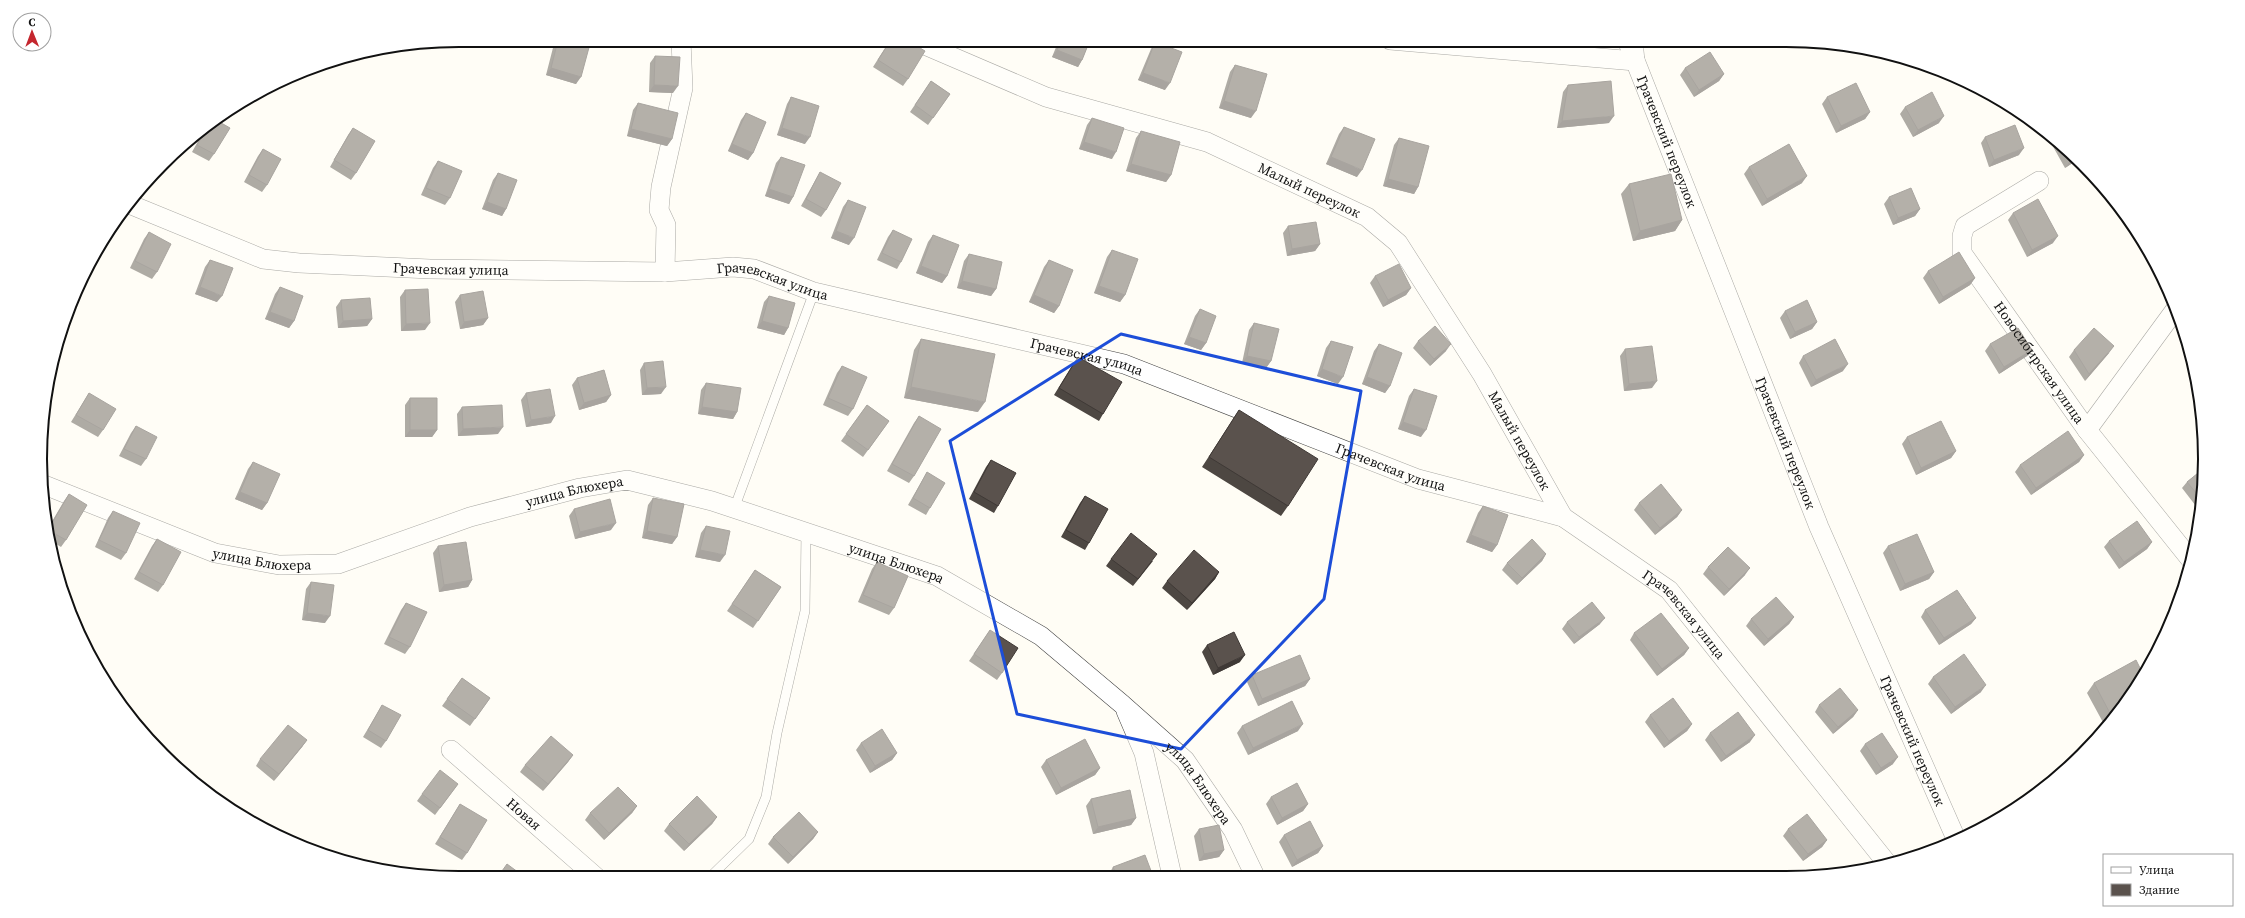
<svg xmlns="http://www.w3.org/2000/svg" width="2245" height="918" font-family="'Source Serif 4',serif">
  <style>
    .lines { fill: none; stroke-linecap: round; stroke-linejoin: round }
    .lane-casing { stroke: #444; stroke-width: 10 }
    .street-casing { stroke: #444; stroke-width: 20 }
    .lane { stroke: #fff; stroke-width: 9 }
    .street { stroke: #fff; stroke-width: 19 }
    .wall { fill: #4d4742 }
    .shaded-wall { fill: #3f3936 }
    .building { fill: #5a524d; stroke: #3f3936 }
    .marked { fill: none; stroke: #1d4ed8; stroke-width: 3; stroke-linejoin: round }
    .labels { text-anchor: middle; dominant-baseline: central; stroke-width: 4; stroke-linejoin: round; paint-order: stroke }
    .street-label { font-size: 14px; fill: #111; stroke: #fff }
    .rim { fill: none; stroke: #111; stroke-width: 2 }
  </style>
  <rect width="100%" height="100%" fill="#fffdf5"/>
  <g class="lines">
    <defs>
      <path id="lane" d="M734,509L814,292
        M710,877L749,839L766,797L777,733L805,611L806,531"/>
      <g id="street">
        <path id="s1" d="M913,40L1046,97L1207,142L1367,217L1398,243L1482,374L1563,517"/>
        <path d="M1390,40L1635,61L1634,51"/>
        <path id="s2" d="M1627,40L1819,527L1957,841"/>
        <path id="s3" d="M2039,181L1965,226L1962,236V253L2087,430L2191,560"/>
        <path id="s4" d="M129,204L263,259L299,263L430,269L665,272L733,267L754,269L814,292L1124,364L1418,479L1563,517L1669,590L1886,862"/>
        <path d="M665,272L666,225L659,210L661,187L683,88L681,40"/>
        <path d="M2087,430L2175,310"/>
        <path id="s5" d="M42,484L215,553L279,565L338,564L470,517L580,488L627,480L712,501L937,576L1041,636L1123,705L1185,760L1233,830L1255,876"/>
        <path d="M1126,711L1144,753L1172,876"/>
        <path id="s6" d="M451,750L597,878"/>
      </g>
    </defs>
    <!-- lane casing -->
    <use href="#lane" class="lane-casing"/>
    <!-- street casing -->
    <use href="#street" class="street-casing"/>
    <!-- lane -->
    <use href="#lane" class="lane"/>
    <!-- street -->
    <use href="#street" class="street"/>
  </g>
  <!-- wall -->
  <path class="wall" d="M555,40H591L576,84L546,75Z
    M890,40H907L908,79L903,86L873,67Z
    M1059,40H1090L1082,60L1078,67L1052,57Z
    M1155,42L1165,90L1138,80L1151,49Z
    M655,56L673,93L649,92L650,63Z
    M1235,65L1251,118L1219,108L1230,72Z
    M1685,68L1724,74L1719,81L1694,97L1680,75Z
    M931,81L950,94L928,125L910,112Z
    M1568,85L1609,123L1557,128L1563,92Z
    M791,97L805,144L777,135L787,104Z
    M1827,97L1870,112L1865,119L1836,133L1822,104Z
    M638,103L672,139L667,146L627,136L633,110Z
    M1905,107L1939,123L1913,137L1900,114Z
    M746,113L753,153L748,160L728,151L741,120Z
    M1092,118L1112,159L1079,149L1087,125Z
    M216,120L214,154L209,161L192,152L206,127Z
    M1344,127L1357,177L1326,164L1339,134Z
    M353,128L356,173L351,180L330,167L348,135Z
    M1141,131L1171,175L1166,182L1126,171L1136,138Z
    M1985,137L2019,155L1989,167L1981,143Z
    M1399,138L1418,187L1414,194L1383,186L1394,145Z
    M2054,138L2062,144L2077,160L2065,168L2051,143Z
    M263,149L267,185L262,192L244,182L258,156Z
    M781,157L793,197L789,204L765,196L776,163Z
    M438,161L450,198L445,205L421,195L433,168Z
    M1749,167L1802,183L1762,206L1744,174Z
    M820,172L826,210L821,217L801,206L816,179Z
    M498,173L506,209L502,216L482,209L493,180Z
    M1629,184L1682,220L1675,231L1633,241L1621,194Z
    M1889,197L1920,209L1915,216L1893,225L1884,204Z
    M848,200L849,245L831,238L843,207Z
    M2013,213L2053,243L2027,257L2008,220Z
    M1288,226L1320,244L1315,251L1287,256L1283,233Z
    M893,230L901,262L897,269L877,260L888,237Z
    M149,232L157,272L152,279L130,268L144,239Z
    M933,235L947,276L942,283L916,273L928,242Z
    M1112,250L1125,295L1120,302L1094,293L1107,257Z
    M969,254L996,289L991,296L957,288L964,261Z
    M210,260L217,302L195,294L205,267Z
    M1049,260L1059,306L1054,313L1029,302L1044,267Z
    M1928,271L1975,278L1970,285L1939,304L1923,278Z
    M1375,276L1411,288L1406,295L1383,307L1370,283Z
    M280,287L294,321L289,328L265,319L275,294Z
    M405,290L425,330L401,331L400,297Z
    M460,295L488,318L483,325L460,329L455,302Z
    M769,296L788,328L784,335L757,328L764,302Z
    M341,300L372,319L367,326L338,328L336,307Z
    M1200,309L1206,343L1201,350L1184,344L1195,316Z
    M1785,311L1817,322L1812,329L1790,339L1780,318Z
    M1254,323L1271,361L1266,368L1242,363L1249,330Z
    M921,339L978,412L904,398L914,350Z
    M1331,341L1338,384L1317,376L1326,348Z
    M1418,341L1446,351L1430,366L1413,348Z
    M1379,344L1390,386L1385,393L1362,384L1374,351Z
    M1990,344L2032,350L2027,356L1999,374L1985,351Z
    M1625,349L1652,388L1624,391L1620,356Z
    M2074,350L2109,353L2085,381L2069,357Z
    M1803,356L1843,371L1811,387L1799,363Z
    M1078,357L1103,414L1099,421L1054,395L1073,364Z
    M644,363L661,394L642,395L640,370Z
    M842,366L853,409L848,416L823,405L837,373Z
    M577,378L611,395L606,402L579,410L572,385Z
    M706,383L737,412L733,419L698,414L701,390Z
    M1414,389L1421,437L1398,429L1409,396Z
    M89,393L103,430L98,437L71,422Z
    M526,393L551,423L526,427L521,400Z
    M410,398L437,430L432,437H405V405Z
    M867,405L889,421L863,457L841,441Z
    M462,407L498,434L458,436L457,414Z
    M1239,410L1288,506L1281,516L1202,467Z
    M919,416L914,476L909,483L887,471L914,423Z
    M136,426L146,459L141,466L119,456L131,433Z
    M1907,437L1956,451L1951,458L1916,475L1902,444Z
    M2084,455L2079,462L2031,495L2015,472L2020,465Z
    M991,460L998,506L994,513L969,499L986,467Z
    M253,462L267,503L262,510L235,499L248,469Z
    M2203,469L2202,508L2199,510L2182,488L2187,482Z
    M927,472L930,508L926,515L908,505L923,479Z
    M69,494L66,540L61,547L48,539L47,530L64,501Z
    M1085,496L1089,543L1085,550L1061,537L1080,503Z
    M653,498L677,537L672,544L642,538L648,505Z
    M1639,503L1682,510L1677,517L1655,535L1634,510Z
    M1483,506L1497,545L1492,552L1466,542L1478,513Z
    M574,509L611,530L575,539L569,516Z
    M113,511L126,553L121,560L95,547L108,518Z
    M706,526L720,562L695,557L701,533Z
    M157,539L163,585L158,592L134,579L152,546Z
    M2109,541L2152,542L2147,549L2119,569L2104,547Z
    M438,546L472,580L468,587L439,592L433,553Z
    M1888,546L1934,572L1929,579L1900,591L1883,553Z
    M1546,554L1542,561L1517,585L1502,570L1507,563Z
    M1111,559L1153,561L1133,586L1106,566Z
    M877,562L894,608L889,615L858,602L872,569Z
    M1708,567L1745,575L1724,596L1703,574Z
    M755,570L781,587L753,628L727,611Z
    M1219,572L1215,579L1187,610L1162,588L1167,581Z
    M311,582L325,623L302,620L306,589Z
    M406,603L410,647L405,654L384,644L401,610Z
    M1925,610L1976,618L1971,624L1939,645L1921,617Z
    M1794,617L1789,624L1764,646L1746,626L1751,619Z
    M2171,617L2164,631L2161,628L2166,621Z
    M1567,622L1600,624L1574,644L1562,629Z
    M990,630L1002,673L997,680L969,661Z
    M1634,633L1689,648L1684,655L1657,676L1630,640Z
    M1207,645L1240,662L1213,675L1202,652Z
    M1252,675L1310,679L1305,686L1258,706L1247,682Z
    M1933,677L1981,692L1951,714L1928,684Z
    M462,678L490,698L470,726L442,706Z
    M2094,683L2135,692L2105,726L2087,693Z
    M382,705L386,741L381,748L363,737L378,712Z
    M1819,705L1858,710L1853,717L1833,734L1815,712Z
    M1650,715L1692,724L1687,731L1664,748L1645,722Z
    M1242,726L1298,731L1248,755L1237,733Z
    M1710,733L1750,742L1721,762L1705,740Z
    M307,740L302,747L274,781L256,766L260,759Z
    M861,743L897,753L892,760L870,773L856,750Z
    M1865,744L1893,764L1876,775L1860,751Z
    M573,755L568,762L543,791L520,772L525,765Z
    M1046,760L1100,768L1095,775L1056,795L1041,767Z
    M458,784L435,815L417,801L422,794Z
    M1271,797L1308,804L1303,811L1277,825L1266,804Z
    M1091,799L1136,818L1131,825L1093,834L1086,806Z
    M460,804L467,853L462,860L435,844Z
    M637,806L632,813L604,840L585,820L590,813Z
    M717,817L712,824L684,851L664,831L669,824Z
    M1199,829L1224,850L1219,857L1199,861L1194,836Z
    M1788,829L1827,840L1822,847L1803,861L1783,836Z
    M818,832L813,839L788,864L768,844L773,837Z
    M1284,835L1323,846L1318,853L1292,867L1279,842Z
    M1113,867L1153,876H1109V874Z"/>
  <!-- shaded-wall -->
  <path class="shaded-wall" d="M1057,50L1082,60L1078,67L1052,57Z
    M551,68L581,77L576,84L546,75Z
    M1143,73L1170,83L1165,90L1138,80Z
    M1724,74L1719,81L1694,97L1699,90Z
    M654,85L678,86L673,93L649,92Z
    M1224,101L1256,111L1251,118L1219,108Z
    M1870,112L1865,119L1836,133L1841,126Z
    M1614,116L1609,123L1557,128L1562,121Z
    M1944,116L1939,123L1913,137L1918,130Z
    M782,128L810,137L805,144L777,135Z
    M631,129L672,139L667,146L627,136Z
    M1084,142L1116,152L1112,159L1079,149Z
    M732,144L753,153L748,160L728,151Z
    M2024,148L2019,155L1989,167L1994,160Z
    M1331,157L1362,170L1357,177L1326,164Z
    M2075,158L2077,160L2065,168L2070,161Z
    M1131,164L1171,175L1166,182L1126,171Z
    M1807,176L1802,183L1762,206L1767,199Z
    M1388,179L1418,187L1414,194L1383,186Z
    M769,189L793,197L789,204L765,196Z
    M487,202L506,209L502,216L482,209Z
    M1920,209L1915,216L1893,225L1898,218Z
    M1682,220L1675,231L1633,241L1640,231Z
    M836,231L854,238L849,245L831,238Z
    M2058,236L2053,243L2027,257L2032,250Z
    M1320,244L1315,251L1287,256L1292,249Z
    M921,266L947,276L942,283L916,273Z
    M1975,278L1970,285L1939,304L1943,297Z
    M962,281L996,289L991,296L957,288Z
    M1099,286L1125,295L1120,302L1094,293Z
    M200,287L222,296L217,302L195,294Z
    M1411,288L1406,295L1383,307L1388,300Z
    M1034,295L1059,306L1054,313L1029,302Z
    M270,312L294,321L289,328L265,319Z
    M488,318L483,325L460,329L464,322Z
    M372,319L367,326L338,328L343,321Z
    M762,321L788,328L784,335L757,328Z
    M1817,322L1812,329L1790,339L1795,332Z
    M430,323L425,330L401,331L406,324Z
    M1189,337L1206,343L1201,350L1184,344Z
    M1451,344L1446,351L1430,366L1434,359Z
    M2114,346L2109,353L2085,381L2089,374Z
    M2032,350L2027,356L1999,374L2004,367Z
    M1247,356L1271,361L1266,368L1242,363Z
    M1848,364L1843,371L1811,387L1816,380Z
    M1322,369L1343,377L1338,384L1317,376Z
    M1367,377L1390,386L1385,393L1362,384Z
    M1657,381L1652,388L1624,391L1629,384Z
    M666,387L661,394L642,395L647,388Z
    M911,387L985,402L978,412L904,398Z
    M611,395L606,402L579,410L584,403Z
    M702,407L737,412L733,419L698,414Z
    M555,416L551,423L526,427L531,420Z
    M1403,422L1426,430L1421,437L1398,429Z
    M503,427L498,434L458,436L463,429Z
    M410,430H437L432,437H405Z
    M1956,451L1951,458L1916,475L1921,468Z
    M2084,455L2079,462L2031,495L2036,488Z
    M240,492L267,503L262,510L235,499Z
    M1682,510L1677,517L1655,535L1660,528Z
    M616,523L611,530L575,539L580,532Z
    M647,531L677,537L672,544L642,538Z
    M1471,535L1497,545L1492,552L1466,542Z
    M2152,542L2147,549L2119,569L2124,562Z
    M700,550L725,555L720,562L695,557Z
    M1546,554L1542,561L1517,585L1522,578Z
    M1750,568L1745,575L1724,596L1729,589Z
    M1219,572L1215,579L1187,610L1192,603Z
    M1934,572L1929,579L1900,591L1905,584Z
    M472,580L468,587L439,592L444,585Z
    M307,613L330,616L325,623L302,620Z
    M1794,617L1789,624L1764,646L1768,639Z
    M1605,618L1600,624L1574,644L1579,637Z
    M1976,618L1971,624L1939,645L1944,638Z
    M1689,648L1684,655L1657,676L1662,669Z
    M1245,655L1240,662L1213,675L1218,668Z
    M1310,679L1305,686L1258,706L1262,699Z
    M1986,685L1981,692L1951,714L1955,707Z
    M1858,710L1853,717L1833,734L1838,727Z
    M1303,724L1298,731L1248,755L1253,748Z
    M1692,724L1687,731L1664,748L1669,741Z
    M1755,735L1750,742L1721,762L1726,756Z
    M307,740L302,747L274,781L279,774Z
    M897,753L892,760L870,773L875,766Z
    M573,755L568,762L543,791L548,784Z
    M1898,757L1893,764L1876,775L1881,768Z
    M1100,768L1095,775L1056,795L1061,788Z
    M1308,804L1303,811L1277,825L1282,818Z
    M637,806L632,813L604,840L609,833Z
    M717,817L712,824L684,851L689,844Z
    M1136,818L1131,825L1093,834L1098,827Z
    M818,832L813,839L788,864L793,857Z
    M1827,840L1822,847L1803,861L1808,854Z
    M1323,846L1318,853L1292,867L1297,860Z
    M1224,850L1219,857L1199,861L1204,854Z"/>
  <!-- building -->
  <path class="building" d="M558,40H591L581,77L551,68Z
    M891,40H907L925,51L908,79L878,60Z
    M1061,40H1090L1082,60L1057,50Z
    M1155,42L1182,52L1170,83L1143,73Z
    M1710,52L1724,74L1699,90L1685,68Z
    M655,56L680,57L678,86L654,85Z
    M1235,65L1267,74L1256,111L1224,101Z
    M931,81L950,94L933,118L915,105Z
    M1611,81L1614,116L1562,121L1568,85Z
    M1856,83L1870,112L1841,126L1827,97Z
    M1932,92L1944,116L1918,130L1905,107Z
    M791,97L819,106L810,137L782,128Z
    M638,103L678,113L672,139L631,129Z
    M746,113L766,122L753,153L732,144Z
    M1092,118L1124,128L1116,152L1084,142Z
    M216,120L230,128L214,154L197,145L208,126Z
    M2015,125L2024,148L1994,160L1985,137Z
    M1344,127L1375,139L1362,170L1331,157Z
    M353,128L375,141L356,173L334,160Z
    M1141,131L1180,142L1171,175L1131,164Z
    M1399,138L1429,146L1418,187L1388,179Z
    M2058,141L2062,144L2075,158L2070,161Z
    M1789,144L1807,176L1767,199L1749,167Z
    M263,149L281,159L267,185L249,175Z
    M781,157L805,165L793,197L769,189Z
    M438,161L462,171L450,198L426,188Z
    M820,172L841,183L826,210L806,199Z
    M498,173L517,180L506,209L487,202Z
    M1671,174L1682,220L1640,231L1629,184Z
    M1911,188L1920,209L1898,218L1889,197Z
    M2038,199L2058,236L2032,250L2013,213Z
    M848,200L866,207L854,238L836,231Z
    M1316,222L1320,244L1292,249L1288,226Z
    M893,230L912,239L901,262L882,253Z
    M149,232L171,244L157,272L135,261Z
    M933,235L959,245L947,276L921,266Z
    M1112,250L1138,259L1125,295L1099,286Z
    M1959,252L1975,278L1943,297L1928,271Z
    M969,254L1002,262L996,289L962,281Z
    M210,260L233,268L222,296L200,287Z
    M1049,260L1073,270L1059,306L1034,295Z
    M1399,264L1411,288L1388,300L1375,276Z
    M280,287L303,296L294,321L270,312Z
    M428,289L430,323L406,324L405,290Z
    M483,291L488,318L464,322L460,295Z
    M769,296L795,303L788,328L762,321Z
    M370,298L372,319L343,321L341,300Z
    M1807,300L1817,322L1795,332L1785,311Z
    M1200,309L1216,316L1206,343L1189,337Z
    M1254,323L1279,329L1271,361L1247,356Z
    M1435,326L1451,344L1434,359L1418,341Z
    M2018,328L2032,350L2004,367L1990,344Z
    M2094,328L2114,346L2089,374L2074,350Z
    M921,339L995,354L985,402L911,387Z
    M1835,339L1848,364L1816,380L1803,356Z
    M1331,341L1353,347L1343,377L1322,369Z
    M1379,344L1402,353L1390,386L1367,377Z
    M1652,346L1657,381L1629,384L1625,349Z
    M1078,357L1122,382L1103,414L1059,388Z
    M663,361L666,387L647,388L644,363Z
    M842,366L867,377L853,409L828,398Z
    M604,370L611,395L584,403L577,378Z
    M706,383L741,388L737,412L702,407Z
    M550,389L555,416L531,420L526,393Z
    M1414,389L1437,396L1426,430L1403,422Z
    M89,393L116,409L103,430L76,415Z
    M410,398H437V430H410Z
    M502,405L503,427L463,429L462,407Z
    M867,405L889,421L868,450L846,434Z
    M1239,410L1318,459L1288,506L1209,457Z
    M919,416L941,429L914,476L892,464Z
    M1941,421L1956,451L1921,468L1907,437Z
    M136,426L157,437L146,459L124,449Z
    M2068,431L2084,455L2036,488L2020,465Z
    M991,460L1016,473L998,506L974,492Z
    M253,462L280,474L267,503L240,492Z
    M2203,469L2202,500L2187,482Z
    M927,472L945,483L930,508L913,498Z
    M1661,484L1682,510L1660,528L1639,503Z
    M69,494L87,505L66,540L48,530Z
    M1085,496L1108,509L1089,543L1066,530Z
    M653,498L684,504L677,537L647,531Z
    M610,499L616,523L580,532L574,509Z
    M1483,506L1508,515L1497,545L1471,535Z
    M113,511L140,523L126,553L99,540Z
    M2137,521L2152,542L2124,562L2109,541Z
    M706,526L730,531L725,555L700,550Z
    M1131,533L1157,554L1138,579L1111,559Z
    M1917,534L1934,572L1905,584L1888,546Z
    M157,539L181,552L163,585L139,572Z
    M1532,539L1546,554L1522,578L1507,563Z
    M466,542L472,580L444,585L438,546Z
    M1728,547L1750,568L1729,589L1708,567Z
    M1194,550L1219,572L1192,603L1167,581Z
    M877,562L908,576L894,608L863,595Z
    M755,570L781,587L758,621L732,604Z
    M311,582L334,585L330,616L307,613Z
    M1957,590L1976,618L1944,638L1925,610Z
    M1776,597L1794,617L1768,639L1751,619Z
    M1592,602L1605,618L1579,637L1567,622Z
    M406,603L427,612L410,647L389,637Z
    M1661,613L1689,648L1662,669L1634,633Z
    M2171,617L2168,623L2166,621Z
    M990,630L1018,648L1002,673L974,654Z
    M1234,632L1245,655L1218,668L1207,645Z
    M1964,654L1986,685L1955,707L1933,677Z
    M1300,655L1310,679L1262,699L1252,675Z
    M2136,660L2143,674L2135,692L2112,717L2094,683Z
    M462,678L490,698L475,719L447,699Z
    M1840,688L1858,710L1838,727L1819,705Z
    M1673,698L1692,724L1669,741L1650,715Z
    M1292,701L1303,724L1253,748L1242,726Z
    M382,705L401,715L386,741L368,730Z
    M1738,712L1755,735L1726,756L1710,733Z
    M288,725L307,740L279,774L260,759Z
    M882,729L897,753L875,766L861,743Z
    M1882,733L1898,757L1881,768L1865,744Z
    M551,736L573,755L548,784L525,765Z
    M1085,739L1100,768L1061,788L1046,760Z
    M440,770L458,784L440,808L422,794Z
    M1297,783L1308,804L1282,818L1271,797Z
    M618,787L637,806L609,833L590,813Z
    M1130,790L1136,818L1098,827L1091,799Z
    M697,796L717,817L689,844L669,824Z
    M460,804L487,820L467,853L440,837Z
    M799,812L818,832L793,857L773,837Z
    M1807,814L1827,840L1808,854L1788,829Z
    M1310,821L1323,846L1297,860L1284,835Z
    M1219,825L1224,850L1204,854L1199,829Z
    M1145,855L1153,876H1117L1113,867Z
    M507,864L526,878H497Z"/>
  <!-- marked area -->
  <path d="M0 0H2245V918H0ZM1121,334L1361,391L1324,599L1181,749L1017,714L950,441Z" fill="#fffdf5" fill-opacity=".55" fill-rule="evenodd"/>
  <path class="marked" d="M1121,334L1361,391L1324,599L1181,749L1017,714L950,441Z"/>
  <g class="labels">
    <!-- street labels -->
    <g class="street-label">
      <text stroke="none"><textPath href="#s2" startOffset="109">Грачевский переулок</textPath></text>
      <text stroke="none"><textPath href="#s1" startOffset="425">Малый переулок</textPath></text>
      <text stroke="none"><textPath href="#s4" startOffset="333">Грачевская улица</textPath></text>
      <text stroke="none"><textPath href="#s4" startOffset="657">Грачевская улица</textPath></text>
      <text stroke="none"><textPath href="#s4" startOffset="981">Грачевская улица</textPath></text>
      <text stroke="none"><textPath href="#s3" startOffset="248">Новосибирская улица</textPath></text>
      <text stroke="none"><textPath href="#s1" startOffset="761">Малый переулок</textPath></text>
      <text stroke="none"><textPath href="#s2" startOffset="433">Грачевский переулок</textPath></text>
      <text stroke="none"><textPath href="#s4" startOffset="1305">Грачевская улица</textPath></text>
      <text stroke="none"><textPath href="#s5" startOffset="558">улица Блюхера</textPath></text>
      <text stroke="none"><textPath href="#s5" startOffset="234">улица Блюхера</textPath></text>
      <text stroke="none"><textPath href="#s5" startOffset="894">улица Блюхера</textPath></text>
      <text stroke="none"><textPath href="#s4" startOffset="1641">Грачевская улица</textPath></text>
      <text stroke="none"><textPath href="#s2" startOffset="757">Грачевский переулок</textPath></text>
      <text stroke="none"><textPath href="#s5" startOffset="1273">улица Блюхера</textPath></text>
      <text stroke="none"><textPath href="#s6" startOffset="97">Новая</textPath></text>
    </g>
  </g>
  <!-- crop -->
  <path d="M0 0H2245V918H0ZM459 47H1786A412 412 0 0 1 2198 459V459A412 412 0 0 1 1786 871H459A412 412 0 0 1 47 459V459A412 412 0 0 1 459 47Z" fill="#fff" fill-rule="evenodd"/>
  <path class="rim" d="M459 47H1786A412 412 0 0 1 2198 459V459A412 412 0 0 1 1786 871H459A412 412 0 0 1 47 459V459A412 412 0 0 1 459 47Z"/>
  <!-- legend -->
  <rect x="2103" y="854" width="130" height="52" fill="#ffffff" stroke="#a0a0a0"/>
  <rect x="2111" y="867" width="20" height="6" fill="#ffffff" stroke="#a0a0a0"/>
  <text x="2139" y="874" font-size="12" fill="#111111">Улица</text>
  <rect x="2111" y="884" width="20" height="12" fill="#5a524d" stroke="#a0a0a0"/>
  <text x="2139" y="894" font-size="12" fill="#111111">Здание</text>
  <!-- north arrow -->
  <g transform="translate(32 32) rotate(359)"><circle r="19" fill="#ffffff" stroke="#a0a0a0"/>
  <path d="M0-3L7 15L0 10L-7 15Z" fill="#c4262e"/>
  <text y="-6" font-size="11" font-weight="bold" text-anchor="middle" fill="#111111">С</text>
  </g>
</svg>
